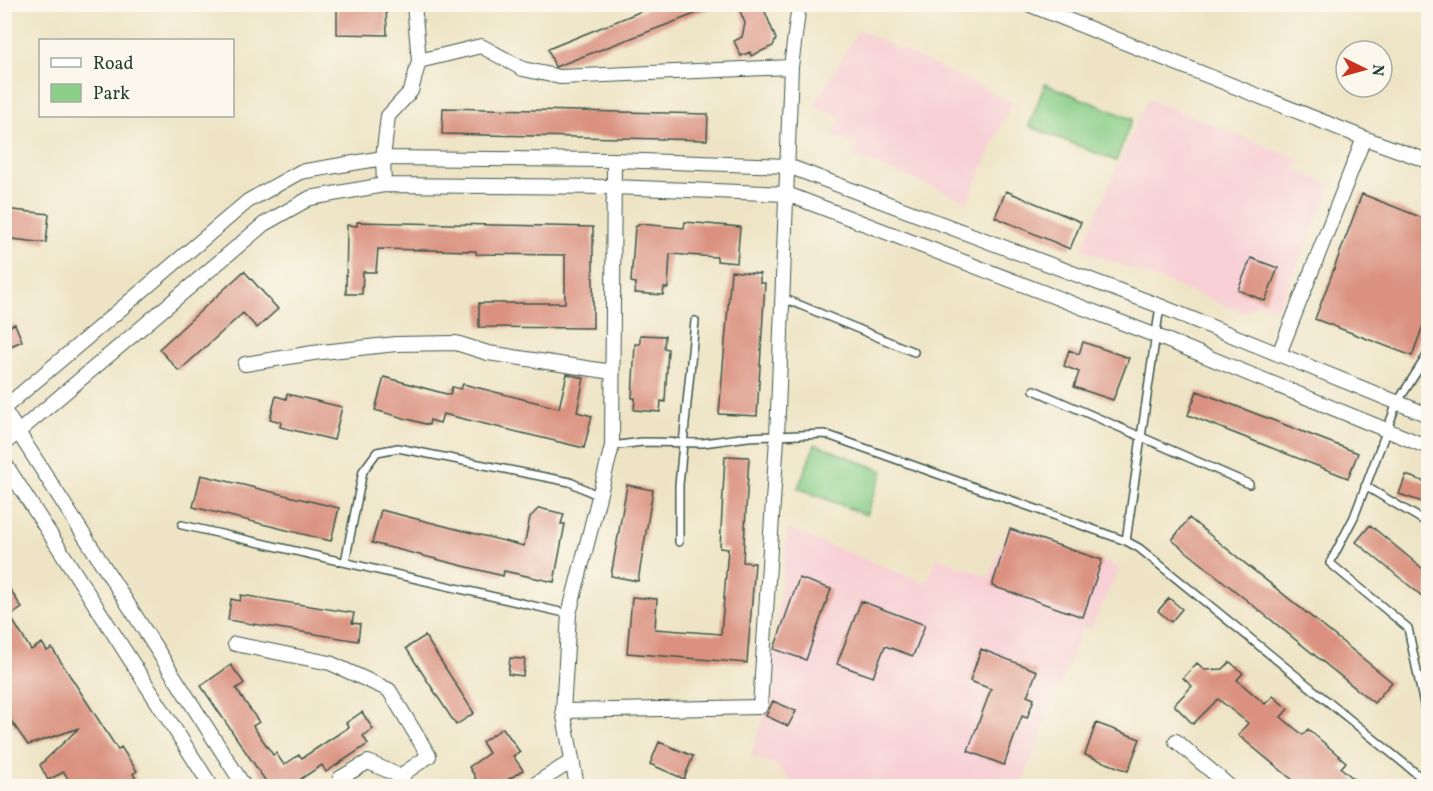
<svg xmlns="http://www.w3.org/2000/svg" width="1433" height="791" font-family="Vollkorn,serif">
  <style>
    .built { fill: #f7cfd4 }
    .green { fill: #8bcf89; stroke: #55865e; stroke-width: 1.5 }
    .building { fill: #da917f }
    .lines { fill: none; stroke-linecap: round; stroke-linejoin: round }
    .service-casing { stroke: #3e564a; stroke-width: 10 }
    .minor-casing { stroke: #3e564a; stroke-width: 16 }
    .service { stroke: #fff; stroke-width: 7 }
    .minor { stroke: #fff; stroke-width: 14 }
  </style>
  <rect width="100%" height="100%" fill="#fbf7ec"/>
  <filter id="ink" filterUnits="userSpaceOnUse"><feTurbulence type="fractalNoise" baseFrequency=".0167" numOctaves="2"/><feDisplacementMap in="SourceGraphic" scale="12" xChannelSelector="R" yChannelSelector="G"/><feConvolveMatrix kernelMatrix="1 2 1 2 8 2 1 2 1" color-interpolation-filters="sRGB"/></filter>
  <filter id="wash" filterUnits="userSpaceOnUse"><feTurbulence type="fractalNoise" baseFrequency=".008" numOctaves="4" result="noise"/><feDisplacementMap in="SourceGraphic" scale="24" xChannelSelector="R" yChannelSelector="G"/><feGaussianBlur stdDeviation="1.35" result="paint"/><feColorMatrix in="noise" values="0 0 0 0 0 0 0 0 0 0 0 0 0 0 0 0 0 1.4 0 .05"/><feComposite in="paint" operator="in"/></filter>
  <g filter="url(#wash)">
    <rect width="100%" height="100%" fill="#eee4c5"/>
    <!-- built -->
    <path class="built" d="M859,30L1012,102L968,201L854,156L856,145L833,136L842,118L814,106Z
      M1148,99L1300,160L1295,169L1331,185L1278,310L1260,303L1242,312L1081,249Z
      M1010,524L1120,568L1090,630L1082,628L1021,786H794L776,765L751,756L768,702L788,529L926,583L938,557L989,577Z"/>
    <!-- green -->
    <path class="green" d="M1045,84L1132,119L1116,161L1029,126Z
      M815,444L883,471L866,515L798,488Z"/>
    <g id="blocks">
      <!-- building -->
      <path class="building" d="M337,4H386L387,35L337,34Z
        M659,4L716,6L555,67L548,49Z
        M737,4H762L776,39L773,46L751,56L750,52L741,56L734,41L742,37L745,23Z
        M443,108L708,114L707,140L442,134Z
        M1006,191L1081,222L1070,249L995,217Z
        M1362,194L1428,220V312L1412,356L1315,319Z
        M4,209L49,214L46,243L4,238Z
        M357,222L593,227V328L479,327V303H565V255L476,254V251L378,249L376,272H363L362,294H346L347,225L357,226Z
        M685,222L740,227L737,263L717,261V257L670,254L668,288H664L663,295L635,293L636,283L631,282L635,227L640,224L684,228Z
        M1251,258L1278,268L1265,301L1238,290Z
        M244,271L278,309L257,328L243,313L179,371L159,349Z
        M731,271L760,274V283H765L757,416L719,414Z
        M15,324L22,341L4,349V328Z
        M640,335L665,336L664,348L668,349L665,402L661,401L660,412L634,410L635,398H632L635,344H640Z
        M1083,342L1129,358L1113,400L1074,387L1079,372L1064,366L1069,350L1079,354Z
        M567,374L584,378L577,412L592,416L584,448L443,414L440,423L430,420L429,425L375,410L384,377L450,395L452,387L461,389L463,384L559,408Z
        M1197,391L1358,453L1348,478L1188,415Z
        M287,394L342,407L334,440L280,427L281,422L270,419L276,396L286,399Z
        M725,456L749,457L743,562L755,563L747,663L627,653L632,597L657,599L655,629L721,634L728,549L720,548Z
        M201,475L339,508L331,541L193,507Z
        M1406,475L1428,483V504L1399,494Z
        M627,485L653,490L638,581L611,576Z
        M539,508L564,514L561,524H565L554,582L504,571L503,576L372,543L381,510L524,546L530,517Z
        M1189,518L1392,682L1374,703L1172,540Z
        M1370,525L1428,573V601L1356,542Z
        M1010,529L1102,560L1083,617L992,586Z
        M799,578L831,589L806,660L774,649Z
        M4,580L22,608L10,616L31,650L42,643L47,651L52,648L118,750L121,747L137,771L133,774L136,779L125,786H72L64,772L48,780L40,765L79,728L28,745L4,711Z
        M241,595L354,613L352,623L360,624L358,641L228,620L231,599L240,601Z
        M1169,598L1182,609L1171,622L1158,611Z
        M861,601L925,625L913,656L885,646L873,677L837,664Z
        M425,636L474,713L456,725L406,648Z
        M981,649L1037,671L1027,696L1034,699L1027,718L1022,716L1004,765L968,751L991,689L970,681Z
        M510,658L525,659L523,676L508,674Z
        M1230,662L1243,673L1237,680L1265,704L1273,696L1288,709L1281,717L1303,735L1308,729L1346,762L1341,768L1362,786H1300L1238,735L1248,723L1218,699L1193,724L1174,705L1192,686L1183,678L1197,663L1205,670L1223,669Z
        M231,665L244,683L236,689L259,722L253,726L273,755L276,753L284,765L299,755L302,758L349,727L346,723L362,712L373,729L363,736L368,744L326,772L322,765L290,786H269L201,686Z
        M773,701L796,711L788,726L766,716Z
        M1096,723L1140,739L1128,771L1085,755Z
        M503,728L520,752L513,756L523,770L498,786H464L476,778L469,767L489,753L482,742Z
        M659,742L693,756L684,779L650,764Z"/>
    </g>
  </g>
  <g filter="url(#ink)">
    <use href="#blocks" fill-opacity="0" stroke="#3e564a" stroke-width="1.5"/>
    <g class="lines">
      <defs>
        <path id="service" d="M783,298L914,352
          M1428,354L1397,403L1354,517L1330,563L1408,628L1428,724
          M1034,390L1249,484
          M612,446L642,442L703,443L748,437L825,434L1126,541L1139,548L1428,783
          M1365,486L1428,523
          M182,525L569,614
          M1126,541L1160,306
          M679,542V485L695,321
          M345,562L363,471L377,452L398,448L570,482L599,496"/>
        <path id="minor" d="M1028,4L1364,138L1428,161
          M419,61L481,46L523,69L560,77L791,67
          M384,185L383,158L388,116L411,91L419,61L414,4
          M1279,354L1364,138
          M245,364L313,353L396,344L456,343L488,353L612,372
          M4,408L248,201L300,172L383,158L614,160L788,166L1160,306L1428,415
          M4,410L244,786
          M4,444L264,224L310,198L384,185L613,187L787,194L1154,335L1428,447
          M4,462L211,786
          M235,644L330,663L389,690L429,756L400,776L406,786
          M563,711L760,707L777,438L791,67L799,4
          M1176,741L1229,786
          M340,778L368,762L400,776
          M532,786L572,761
          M577,786L563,711L569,614L612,446L614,160"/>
      </defs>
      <!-- service casing -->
      <use href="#service" class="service-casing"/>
      <!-- minor casing -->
      <use href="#minor" class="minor-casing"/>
      <!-- service -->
      <use href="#service" class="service"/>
      <!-- minor -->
      <use href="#minor" class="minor"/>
    </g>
  </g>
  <!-- margin -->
  <rect width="1433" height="791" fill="none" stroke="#fbf7ec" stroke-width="24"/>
  <!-- legend -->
  <rect x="39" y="39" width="195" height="78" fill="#fbf7ec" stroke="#a3ada2" stroke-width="1.5"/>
  <rect x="51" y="58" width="30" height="9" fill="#ffffff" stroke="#a3ada2" stroke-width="1.5"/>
  <text x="93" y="69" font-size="18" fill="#1f3d34">Road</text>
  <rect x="51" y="84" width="30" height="18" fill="#8bcf89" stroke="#a3ada2" stroke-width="1.5"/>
  <text x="93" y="99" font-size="18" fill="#1f3d34">Park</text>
  <!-- north arrow -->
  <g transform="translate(1364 69) rotate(95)"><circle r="28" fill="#fbf7ec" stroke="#a3ada2" stroke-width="1.5"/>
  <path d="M0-4.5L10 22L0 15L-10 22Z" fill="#c8321e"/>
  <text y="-9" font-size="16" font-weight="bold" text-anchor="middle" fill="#1f3d34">N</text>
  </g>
</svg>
